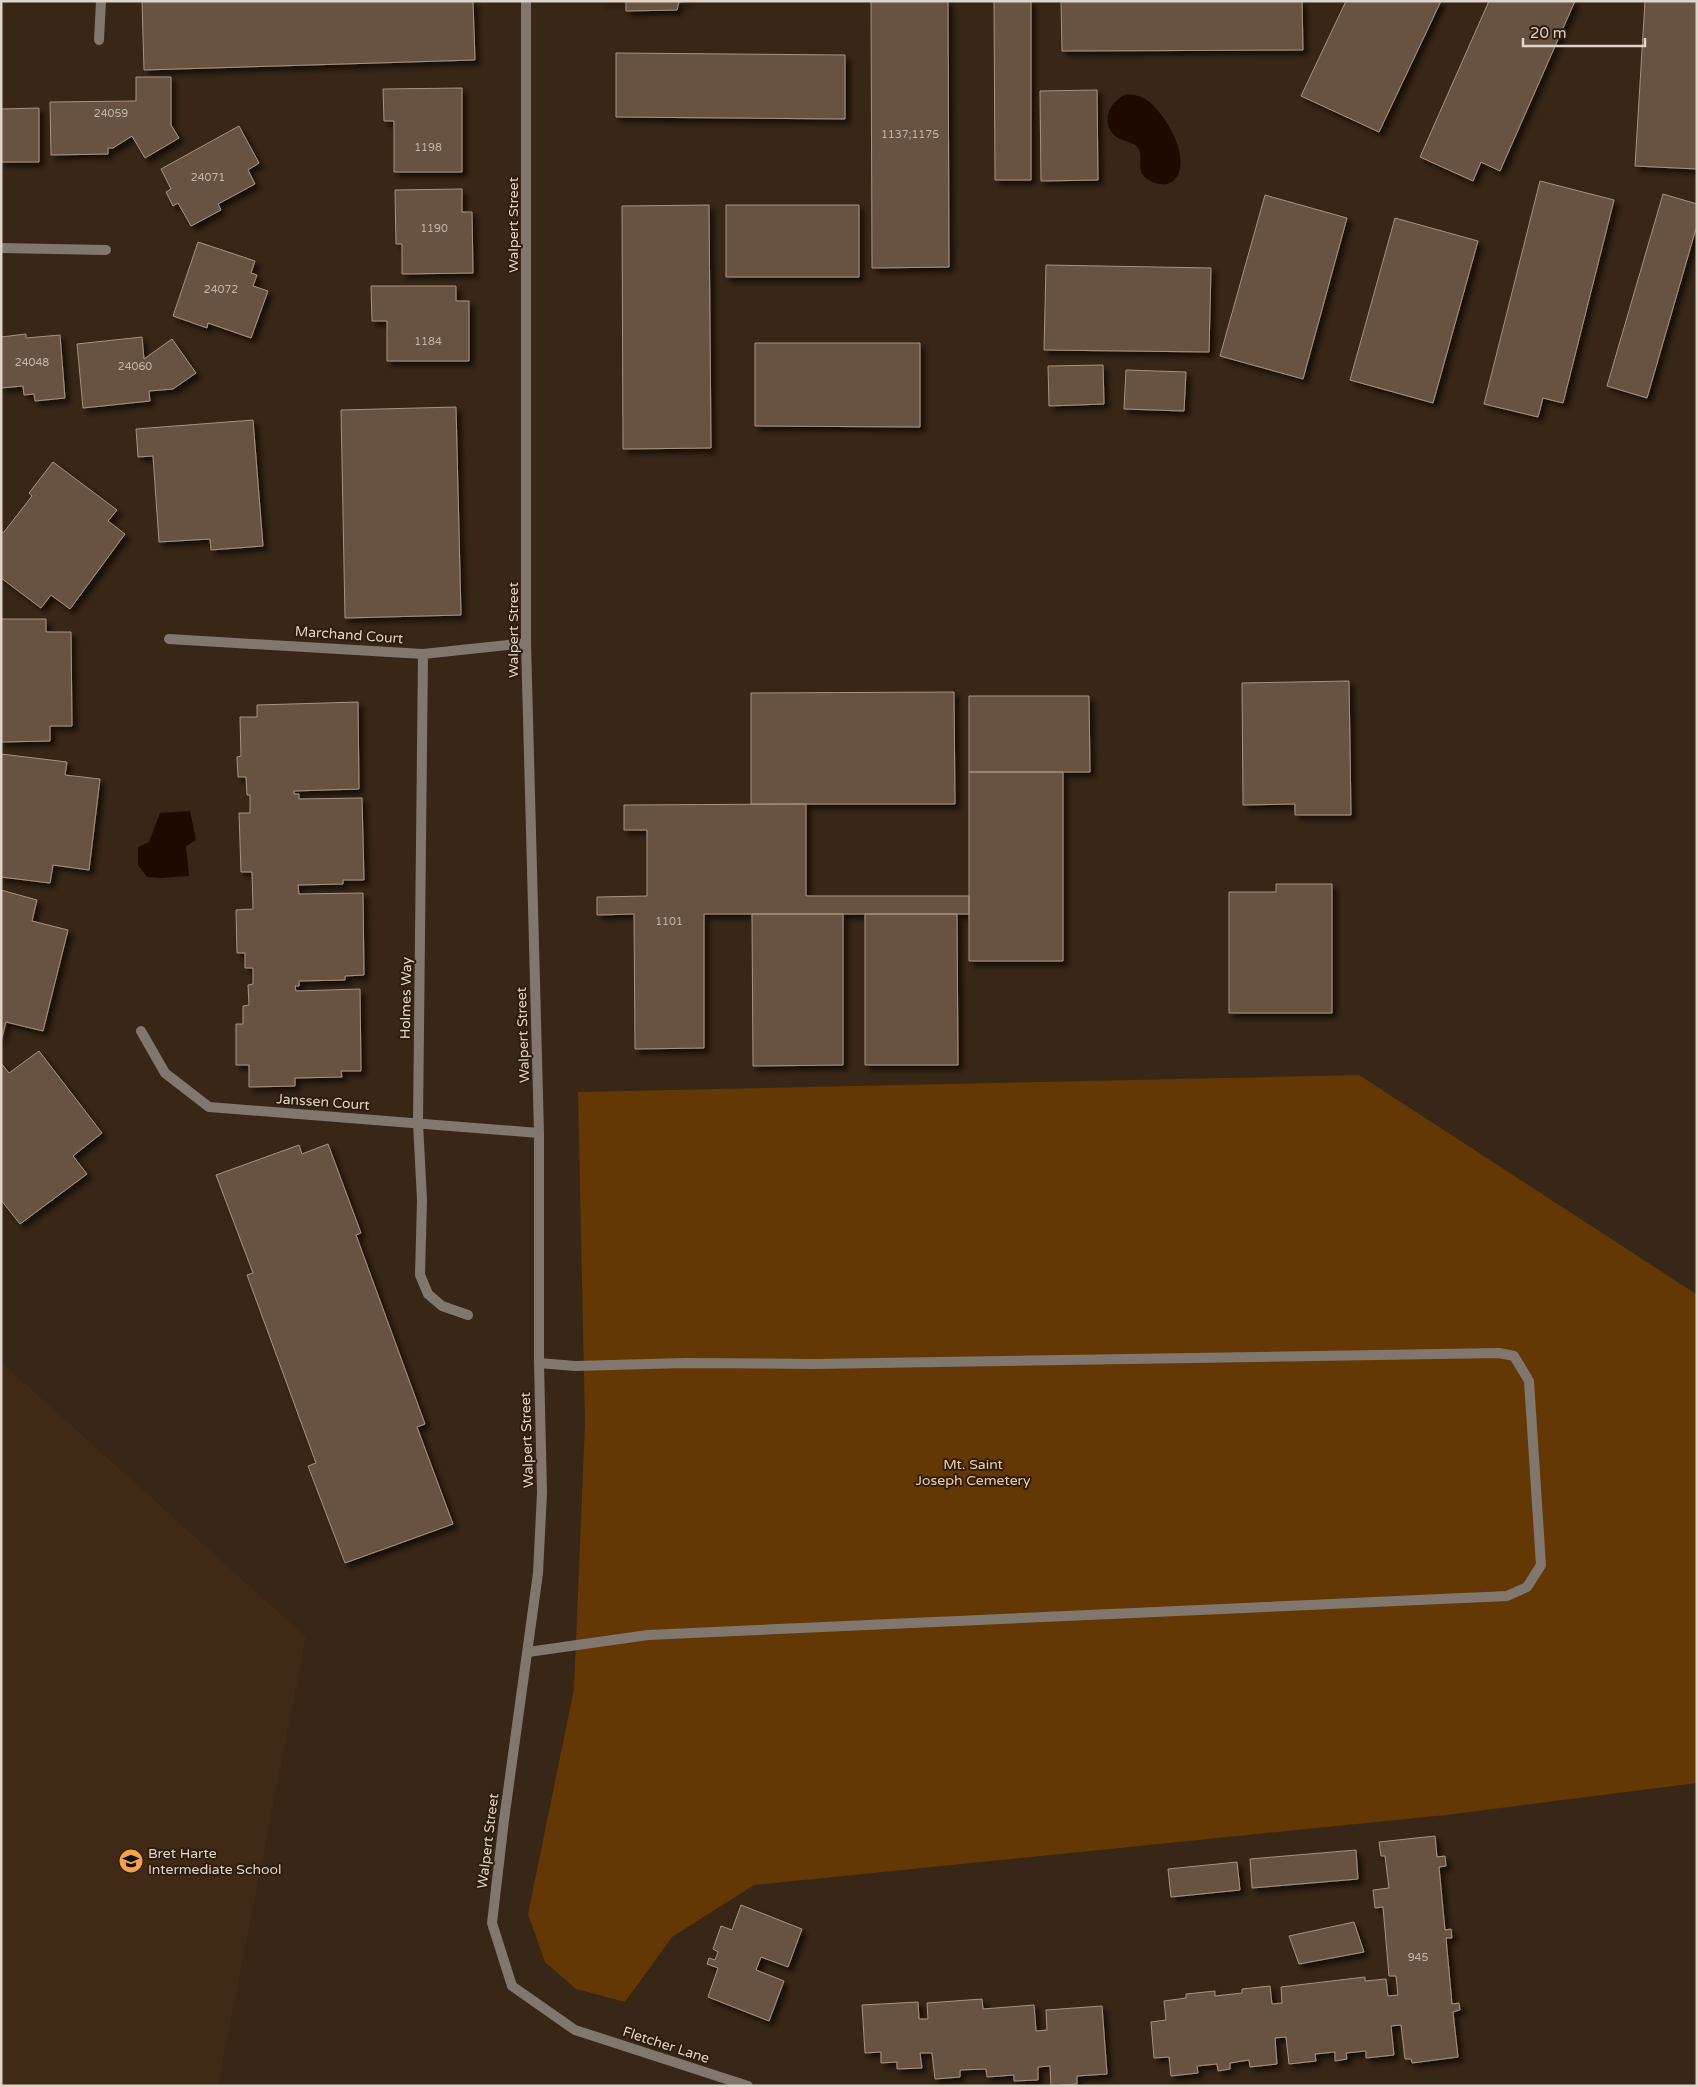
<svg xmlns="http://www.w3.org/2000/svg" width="1698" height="2087" font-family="'Varela Round',sans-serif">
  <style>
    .built { fill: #412a15 }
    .green { fill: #643804 }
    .water { fill: #1f0a00 }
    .building { fill: #675342; stroke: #a89280; filter: url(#shadow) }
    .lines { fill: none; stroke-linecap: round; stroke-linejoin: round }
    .lane { stroke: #81776f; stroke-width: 10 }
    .street { stroke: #81776f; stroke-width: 10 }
    .labels { text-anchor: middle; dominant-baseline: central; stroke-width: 4; stroke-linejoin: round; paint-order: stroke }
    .number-label { font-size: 11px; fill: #c1b4a8 }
    .street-label { font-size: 14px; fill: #dfd4ca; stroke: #2e1d0d }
    .park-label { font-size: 14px; fill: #f2cdac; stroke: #2e1d0d }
    .poi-label { font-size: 14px; fill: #dfd4ca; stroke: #2e1d0d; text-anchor: start }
  </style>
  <defs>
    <filter id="shadow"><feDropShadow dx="4.5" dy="4.5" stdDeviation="2.5" flood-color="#0009"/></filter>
  </defs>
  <rect width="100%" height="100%" fill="#382616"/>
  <!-- built -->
  <path class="built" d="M1,1362L306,1637L218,2086H1Z"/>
  <!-- green -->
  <path class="green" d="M1359,1075L1696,1294L1697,1783L1446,1815L754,1885L672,1937L625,2002L576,1989L545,1962L528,1914L574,1689L585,1423L578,1092Z"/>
  <!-- water -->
  <path class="water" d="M1127,94C1134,95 1142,96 1148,101C1166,115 1191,156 1176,178C1169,189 1150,184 1143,175C1137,168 1143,157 1139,149C1133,140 1120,142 1113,134C1100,118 1112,100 1127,94Z
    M190,811L196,840L186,846L189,876L160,878L147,877L138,865V847L149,842L160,813Z"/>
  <!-- building -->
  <path class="building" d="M142,1H473L475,60L144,70Z
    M600,1H690L679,2L677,10L626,11V1Z
    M871,1H948L949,267L872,268Z
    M994,1H1031V180H995Z
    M1061,1H1302L1303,50L1062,51Z
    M1346,1H1441L1379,132L1301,96Z
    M1489,1H1575L1500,171L1481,162L1473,181L1420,157Z
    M1645,1H1697V169L1635,166Z
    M616,53L845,55V119L616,117Z
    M136,77H171V125L179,138L145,158L132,136L113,148H108V154L51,155L50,102L136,101Z
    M462,88V172H394V121H384L383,89Z
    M1097,90L1098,180L1041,181L1040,91Z
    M39,108V162H1V109Z
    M239,126L259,163L248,170L255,184L218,204L221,210L191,226L178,203L173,206L166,192L171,189L161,169Z
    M1540,181L1614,200L1563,403L1543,398L1538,417L1484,404Z
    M462,189V212H472L473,273L402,274V244H396L395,190Z
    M1663,194L1697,204V225L1647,398L1607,386Z
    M1265,195L1347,218L1303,379L1220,356Z
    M709,205L711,448L623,449L622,206Z
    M726,205H859V277H726Z
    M1395,218L1478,241L1433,403L1350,380Z
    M198,242L255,261L251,273L257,275L253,286L268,291L251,338L208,323L207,328L173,316Z
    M1046,265L1211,268L1209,352L1044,350Z
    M371,286H456V301H469V361H387V321H372Z
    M26,334V338L60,335L65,398L35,401L34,394L24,395L23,386L1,388V337Z
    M142,337L144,359L172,339L196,373L173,389L149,391L150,401L83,408L77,344Z
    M755,343H920V427L755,426Z
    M1103,365L1104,404L1049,406L1048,366Z
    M1126,370L1186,372L1184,411L1124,409Z
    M456,407L461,615L345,618L341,410Z
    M253,420L263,546L211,550L210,539L159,542L153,456L138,457L136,429Z
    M53,462L117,510L108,521L125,534L70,609L51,595L41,608L1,578V532H4L32,496L29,493Z
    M1,619H46V632H71L72,726H50V741L1,742Z
    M1349,681L1351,815H1295V804L1243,805L1242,683Z
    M954,692L955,804H751V693Z
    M969,696H1089L1090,772H969Z
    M358,702L359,789L294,791V794H299V799L362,798L364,880H343V884L298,885L299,894L363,893L364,975L345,976V980L299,981V986H295L296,991L360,989L361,1071H341L342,1077L295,1078V1086L249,1087V1065H236V1024H243V1006L249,1005L248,985L253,984V968H245V953H237L236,910L253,909L252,872H241L239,813H250V795H247L246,777H238L237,757L241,756L240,717H257V705Z
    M1,754L67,762L65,775L100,779L89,870L53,865L50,883L1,877Z
    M969,772H1063V961H969Z
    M806,804V896H969V914H704V1048L635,1049L634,914L597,915V897L647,896V830H624V805Z
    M1276,884H1332V1013H1229V892H1276Z
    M1,890L37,900L32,921L68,930L43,1031L6,1022L1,1042Z
    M752,914H843V1065L753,1066Z
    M865,914H957L958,1065H865Z
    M39,1051L102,1133L73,1156L87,1174L20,1224L1,1200V1063L9,1073Z
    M328,1144L361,1233L356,1235L425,1424L417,1427L453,1524L345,1563L308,1466L316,1463L247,1275L253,1273L216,1175L299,1145L302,1154Z
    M1435,1836L1437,1857L1445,1856L1446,1866L1439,1867L1445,1930L1451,1929L1452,1938H1446L1452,2004L1459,2003L1460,2010L1453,2012L1458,2057L1412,2063L1411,2059H1405L1401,2025L1391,2026L1394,2055L1366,2058V2051L1346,2053L1347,2059L1335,2061V2052L1315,2054L1316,2061L1289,2064L1286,2037L1275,2038L1277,2064L1250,2067L1249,2060L1230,2063V2069L1218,2071L1217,2064L1197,2066L1198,2073L1171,2076L1169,2057L1154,2058L1151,2022L1166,2020L1164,2001L1186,1998V1994L1215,1991V1996L1242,1993V1989L1270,1986L1272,2004L1282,2003L1281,1987L1365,1977V1981L1386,1979L1388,1996L1398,1995L1396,1976H1389L1383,1907L1375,1908L1373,1890L1389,1888L1385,1856H1381L1379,1842Z
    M1356,1850L1358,1879L1252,1888L1250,1859Z
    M1237,1862L1240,1890L1171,1897L1168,1869Z
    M741,1905L802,1929L788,1967L761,1957L756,1970L784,1981L769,2021L708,1997L718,1968L707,1964L709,1958L715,1960L718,1952L713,1949L721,1926L732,1930Z
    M1354,1922L1364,1952L1299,1964L1289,1936Z
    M982,1999L983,2009L1034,2005L1036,2031L1047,2030L1046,2010L1102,2006L1107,2074L1077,2076V2084L1051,2086L1050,2066L1038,2067V2080L1014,2081V2075L987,2077L986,2069L960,2070V2077L935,2079L932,2053H920L922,2068L897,2069V2062L881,2063V2052L865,2053L862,2005L918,2002L919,2019H928L927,2003Z"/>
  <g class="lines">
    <!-- lane -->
    <path class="lane" d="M99,40L101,1
      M528,1652L648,1635L1507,1596L1527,1587L1541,1565L1529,1381L1514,1356L1499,1353L814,1364L685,1363L575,1366L539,1363"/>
    <!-- street -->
    <path class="street" d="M526,1V643L539,1133V1363L542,1493L538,1573L504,1820L492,1923L512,1986L575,2030L748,2086
      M1,248L106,250
      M169,639L423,654L526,643
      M423,654L418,1123L422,1200L420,1275L428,1294L442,1306L468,1315
      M141,1031L165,1073L209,1107L539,1133"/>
  </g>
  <!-- icons -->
  <defs>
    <symbol id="school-disc" viewBox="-11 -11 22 22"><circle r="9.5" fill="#f8a14a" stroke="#2e1d0d"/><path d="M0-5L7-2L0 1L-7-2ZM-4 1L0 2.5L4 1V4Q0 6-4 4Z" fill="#111"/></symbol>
  </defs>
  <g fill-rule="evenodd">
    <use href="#school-disc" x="117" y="1847" width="28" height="28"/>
  </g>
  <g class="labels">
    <!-- number labels -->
    <g class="number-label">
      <text x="111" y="113">24059</text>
      <text x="910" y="134">1137;1175</text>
      <text x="428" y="147">1198</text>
      <text x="208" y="177">24071</text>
      <text x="434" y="228">1190</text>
      <text x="221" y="289">24072</text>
      <text x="428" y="341">1184</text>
      <text x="32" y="362">24048</text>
      <text x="135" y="366">24060</text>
      <text x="669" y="921">1101</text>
      <text x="1418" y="1957">945</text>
    </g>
    <!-- street labels -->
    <g class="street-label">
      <text transform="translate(513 225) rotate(-90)">Walpert Street</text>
      <text transform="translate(513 630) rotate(-90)">Walpert Street</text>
      <text transform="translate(349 635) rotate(4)">Marchand Court</text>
      <text transform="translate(406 998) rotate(-89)">Holmes Way</text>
      <text transform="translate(523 1035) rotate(-92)">Walpert Street</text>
      <text transform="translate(323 1102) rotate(4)">Janssen Court</text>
      <text transform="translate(527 1440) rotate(-92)">Walpert Street</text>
      <text transform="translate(488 1841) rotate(-83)">Walpert Street</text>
      <text transform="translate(666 2045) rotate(18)">Fletcher Lane</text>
    </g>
    <!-- park labels -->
    <g class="park-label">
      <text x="973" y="1464">Mt. Saint<tspan x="973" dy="16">Joseph Cemetery</tspan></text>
    </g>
    <!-- poi labels -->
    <g class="poi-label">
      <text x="148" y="1853">Bret Harte<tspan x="148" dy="16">Intermediate School</tspan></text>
    </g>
  </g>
  <!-- border -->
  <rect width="1698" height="2087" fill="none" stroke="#dfd4ca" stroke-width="5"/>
  <!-- scale -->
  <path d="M1523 38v8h122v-8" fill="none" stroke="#dfd4ca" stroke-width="2.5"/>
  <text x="1530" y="38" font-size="15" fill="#dfd4ca" stroke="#2e1d0d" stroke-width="4" paint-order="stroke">20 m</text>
</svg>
